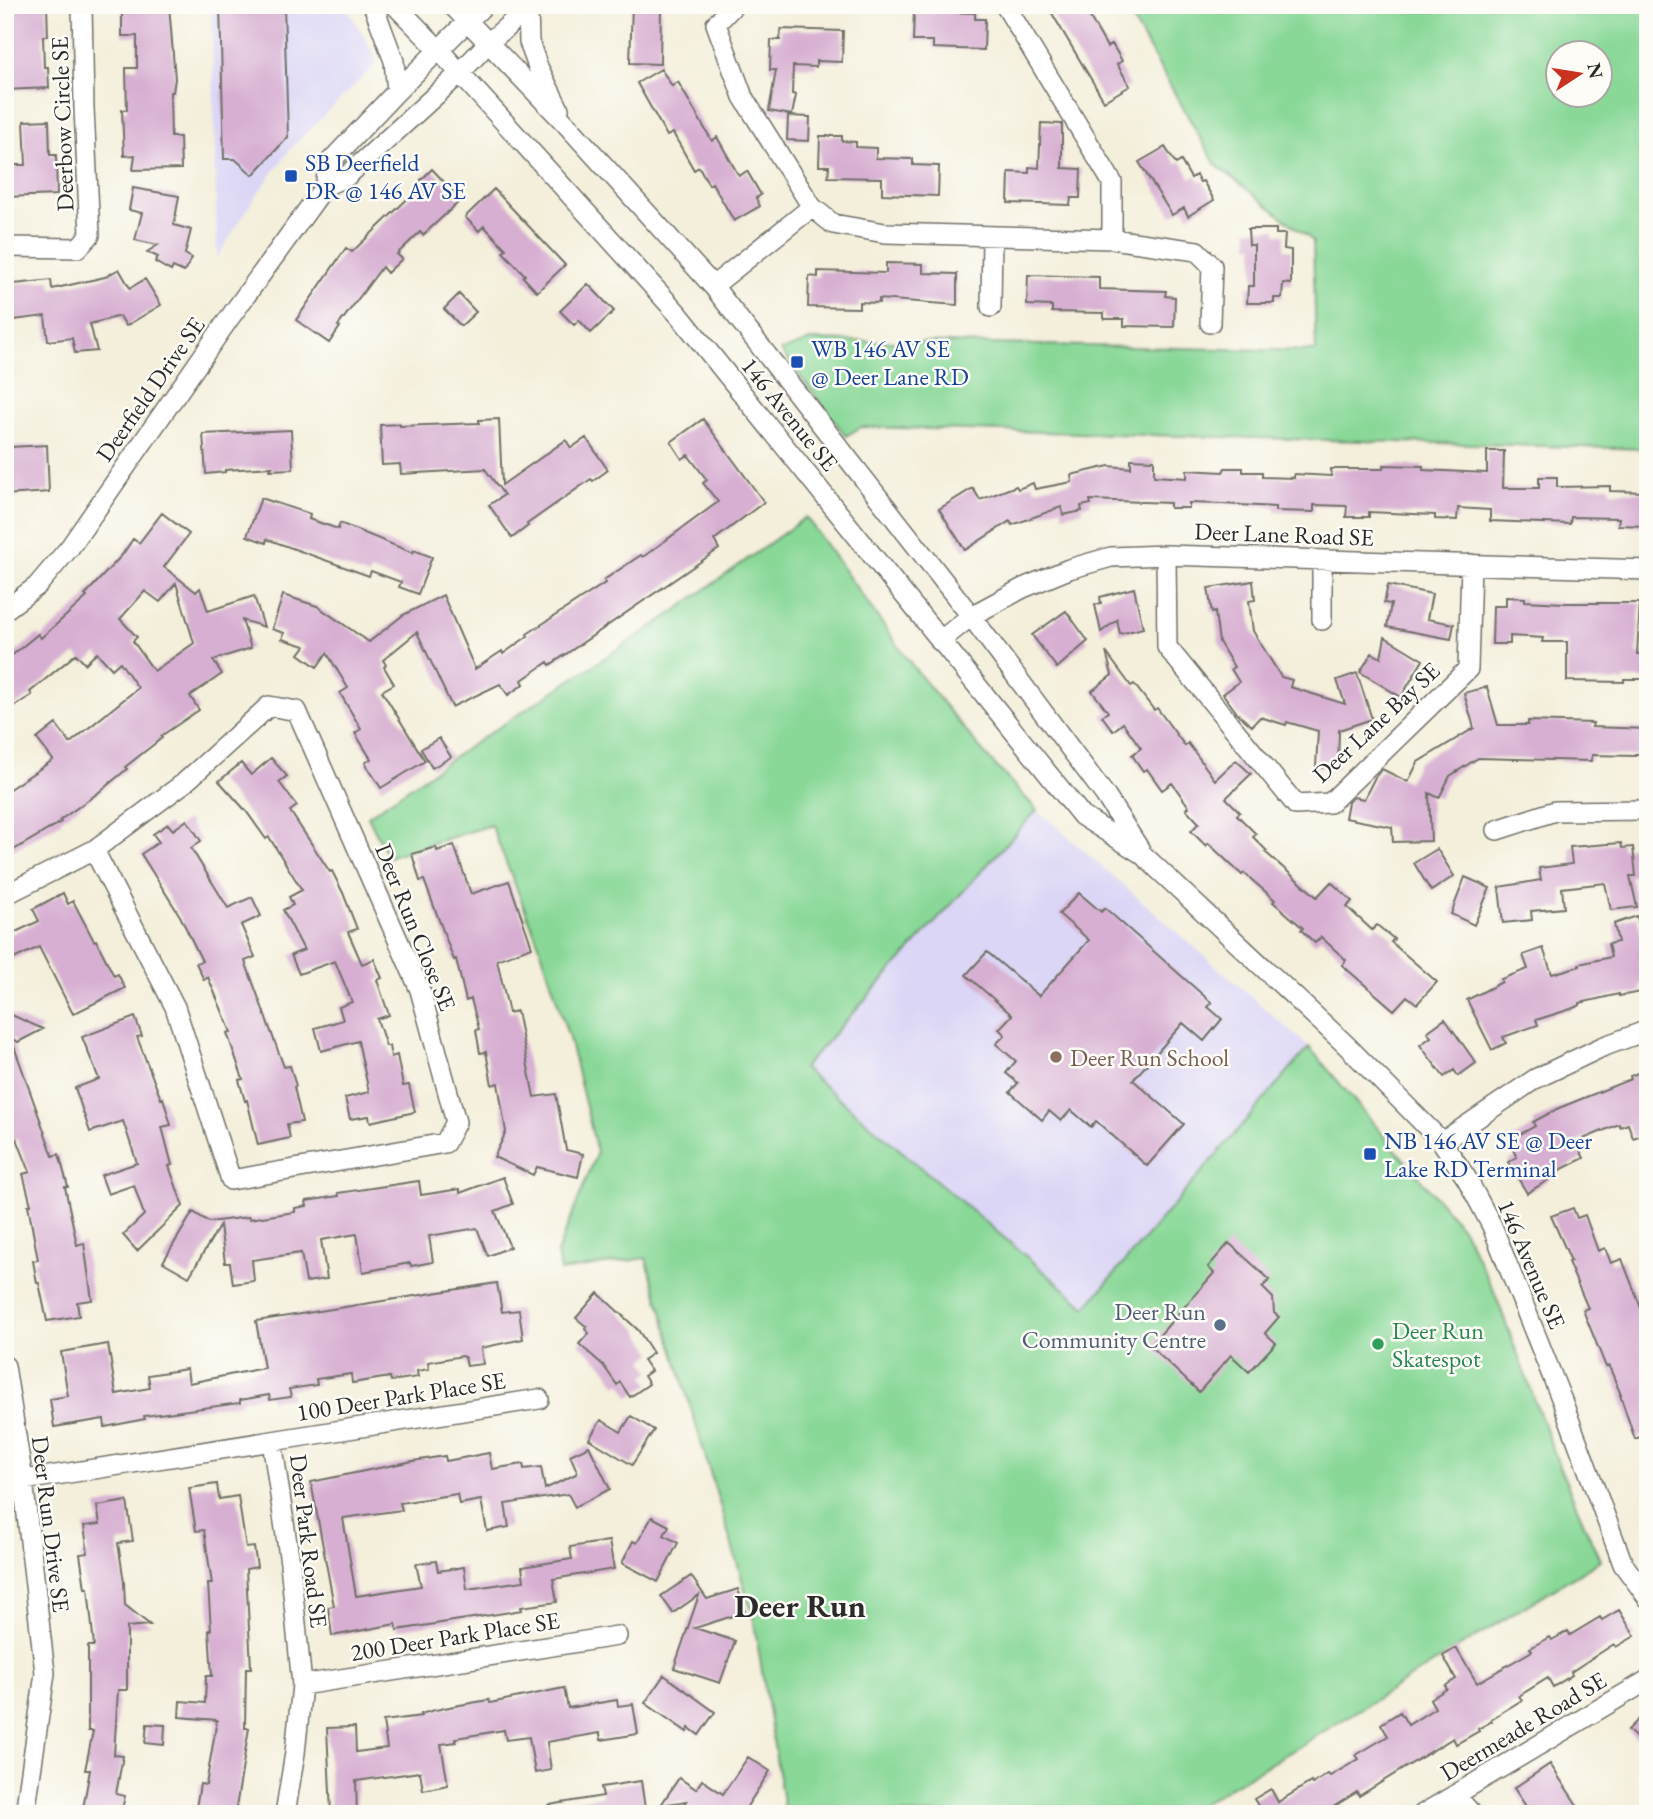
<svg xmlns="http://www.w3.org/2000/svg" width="1653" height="1819" font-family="'EB Garamond',serif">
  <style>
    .built { fill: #dcd6f6 }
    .green { fill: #89d898; stroke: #5a8262; stroke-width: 2; fill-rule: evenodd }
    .building { fill: #d7afd2; fill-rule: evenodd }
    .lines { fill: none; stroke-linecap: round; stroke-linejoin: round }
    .minor-casing { stroke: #717069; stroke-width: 22 }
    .minor { stroke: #fff; stroke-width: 19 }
    .transit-dot { fill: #1a4fb4; stroke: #fdfcf7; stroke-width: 2.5 }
    .education-dot { fill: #8d6e63; stroke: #fdfcf7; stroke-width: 2.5 }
    .service-dot { fill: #5c6f8a; stroke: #fdfcf7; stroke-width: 2.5 }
    .leisure-dot { fill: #2e9e5b; stroke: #fdfcf7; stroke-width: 2.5 }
    .labels { text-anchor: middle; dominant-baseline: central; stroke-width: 5; stroke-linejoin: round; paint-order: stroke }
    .street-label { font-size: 24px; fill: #2b2b2b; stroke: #fdfcf7 }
    .transit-label { font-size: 24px; fill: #164399; stroke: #fdfcf7; text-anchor: start }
    .education-label { font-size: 24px; fill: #785e54; stroke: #fdfcf7; text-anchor: start }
    .service-label { font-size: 24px; fill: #4e5e75; stroke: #fdfcf7; text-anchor: end }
    .leisure-label { font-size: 24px; fill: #27864d; stroke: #fdfcf7; text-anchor: start }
    .district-label { font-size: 32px; font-weight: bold; fill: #2b2b2b; stroke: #fdfcf7 }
  </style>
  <rect width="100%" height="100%" fill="#fdfcf7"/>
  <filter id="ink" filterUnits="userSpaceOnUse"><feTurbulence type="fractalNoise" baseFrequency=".0143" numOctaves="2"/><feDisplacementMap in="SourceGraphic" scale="14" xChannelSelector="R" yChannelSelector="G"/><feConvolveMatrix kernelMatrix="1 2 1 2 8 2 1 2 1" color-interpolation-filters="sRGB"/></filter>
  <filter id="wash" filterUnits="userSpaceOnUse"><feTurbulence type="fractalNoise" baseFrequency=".00686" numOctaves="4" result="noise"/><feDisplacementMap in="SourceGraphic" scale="28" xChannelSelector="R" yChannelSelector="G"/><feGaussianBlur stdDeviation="1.57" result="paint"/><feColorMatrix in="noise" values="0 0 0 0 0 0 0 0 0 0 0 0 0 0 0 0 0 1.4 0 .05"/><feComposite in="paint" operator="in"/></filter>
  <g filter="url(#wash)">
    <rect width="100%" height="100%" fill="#f4efdb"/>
    <!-- built -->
    <path class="built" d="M212,5H345L372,50L377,63L291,148L253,200L217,258Z
      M1037,810L1309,1047L1086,1307L803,1067Z"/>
    <!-- green -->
    <path class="green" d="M1124,5H1648V449L861,427L846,436L781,351L811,340L1316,351L1313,241L1216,165ZM1558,52H1600V94H1558Z
      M806,517L914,668L983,752L1037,810L803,1068L1086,1307L1309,1047L1463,1229L1494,1291L1560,1468L1600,1560L1297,1748L1184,1814H785L753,1616L646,1258L560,1271L557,1253L597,1152L569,1038L540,947L491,825L388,857L368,816L461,752L664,619Z"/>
    <g id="blocks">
      <!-- building -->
      <path class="building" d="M5,5H47L48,36H43L44,67H48L49,88L5,90Z
        M122,5H169L175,79L173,92H170L171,137H180L181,169L133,170L135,155L124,156L122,110H127L126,68H137V36H122Z
        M220,5H284L288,137L253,175L235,159H224Z
        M632,5H661L660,64L630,63Z
        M1047,5H1083L1107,47L1112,44L1122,61L1117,64L1130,86L1104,101Z
        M914,11L975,13V19H985L984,50L933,48V41H913Z
        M781,29L843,31L842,62L816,61V67L793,66L792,94L796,95L792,115L769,111L776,70H770L771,40H780Z
        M661,69L672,86L678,82L712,141L717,137L739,176L747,171L761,195L756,198L760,206L734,221L712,183L709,185L699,167L694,170L673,133L667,136L637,83Z
        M788,116L810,117L809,141L787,140Z
        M49,120L50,155H56L57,195L5,197V165H26L24,121Z
        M1041,123L1062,124V168L1081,169L1080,198H1071L1070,205L1008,203L1009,172L1029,173V167L1039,168Z
        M820,136H842V141L856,142V147L876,148V158L913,159V165L939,166L938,196L882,194V178L828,177L829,166H819Z
        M1165,147L1176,164L1181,161L1191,178L1196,175L1200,182L1203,181L1214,200L1188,216L1184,208L1172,215L1139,162Z
        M432,169L461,200L423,235L420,232L397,254L402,259L387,273L382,267L338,326L340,327L329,343L296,320L346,248L352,252L421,186L418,183Z
        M133,188L179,196L174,225L191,230L185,254L192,258L184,272L173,267L171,271L155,262L158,257L147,252L158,245L135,240L142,213L129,210Z
        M494,189L565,265L537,292L523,277L525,275L503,252L506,249L484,226L479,231L465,217Z
        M1248,229H1276V234H1285L1284,249L1291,250V284L1283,283L1282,298H1274V303H1247L1248,286H1254V245H1249Z
        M886,263L923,264V273L957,274V305L879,299V303L859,302V308L808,307L809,276L818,277V271L886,273Z
        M119,269L130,288L145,279L161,305L126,326L120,316L90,324L97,351L75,353L72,338L48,341L45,316L5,321V285L51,280L52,289L105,277Z
        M1028,275L1099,277V289L1166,291L1165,296L1175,297L1174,327L1124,326V319H1104V313L1052,312V306L1027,305Z
        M588,284L614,311L591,333L579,320L574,325L560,311Z
        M459,294L476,312L461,326L444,309Z
        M499,419L502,485L566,440L571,448L586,438L608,470L593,481L591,479L527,524L528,526L512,538L489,505L504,495L485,469L401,474L400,464L382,465L380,425L400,424V426L479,423V420Z
        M703,419L764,502L714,540L719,549L550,665L548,662L522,680L524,684L508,695L500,684L452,707L417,632L383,660L386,665L384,667L394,684L382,691L425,761L381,788L365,763L371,759L355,733L361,729L340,693L348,688L327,653L317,667L299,654L305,646L282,639L284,633L272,629L283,595L317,606L369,642L403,615L443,595L475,669L502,651L503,654L528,636L527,634L605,583L604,580L641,555L643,557L718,502L703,483L707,480L688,455L682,459L671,442Z
        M291,430L293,469L270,470L272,467L225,470V472L206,474L203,434Z
        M47,445L49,492L5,495V449L10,447Z
        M1487,451H1504L1503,488H1539V477H1557V487L1610,486V491L1648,492V526L1618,525L1619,518L1571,517L1570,524L1490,521V510L1458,508L1457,520L1435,519V515L1369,512V517H1346L1347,506L1314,505V512L1275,511V507L1222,504L1189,503V508H1170V503L1090,500L1091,504L1081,506L1082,511L1063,515L1061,507L1012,525L1010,521L965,550L939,509L973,488L980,500L1016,486L1018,489L1033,483L1035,489L1072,482L1071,475L1109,466L1131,468V459L1154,460V476L1187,478V470L1223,472L1225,468H1243V472H1262V477L1294,478V474L1331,476V469H1383L1384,465L1423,466V470L1487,473Z
        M261,498L310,514L309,519L338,529L340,523L413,553L414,550L432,557L418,594L399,587L401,582L371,571L369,576L267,539L266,543L247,536Z
        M162,513L189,534L164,567L196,592L200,588L208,611L254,596L264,627L242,620L251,648L213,660L222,674L190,696L199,710L161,736L162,738L125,767L127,769L98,793L60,820L61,822L5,855V792L53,760L37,739L56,724L70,743L138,688L120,662L112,669L97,653L85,664L76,654L30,692L32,695L5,712V661L38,634L41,638L87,597L85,595L122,555L133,539L139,543ZM176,583L194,643L154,671L133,641L137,637L120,619L145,591L160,602Z
        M1253,581L1255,600L1249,601L1253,631L1281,677L1292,680L1290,687L1345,704L1337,680L1357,673L1372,719L1339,730L1338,768L1316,767L1318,731L1287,722L1286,725L1260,717L1252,726L1237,713L1223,694L1239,682L1231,669L1234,667L1219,642L1215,612L1212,613L1208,588Z
        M1388,585L1432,594L1427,619L1454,624L1451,639L1387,627L1391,604L1384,603Z
        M1134,588L1143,628L1120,634L1117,620L1101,632L1095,605L1101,603L1100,597Z
        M1506,597L1525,598V601L1564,603H1640L1637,654H1648V679H1624V682L1567,681V642H1542L1543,638L1510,636V644H1492L1493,606H1506Z
        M1066,611L1088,641L1057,668L1032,635Z
        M1385,637L1423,660L1401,697L1360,672L1372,653L1381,658Z
        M1106,652L1131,686L1134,684L1154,710L1157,708L1185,746L1188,743L1215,780L1236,760L1251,774L1226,798L1240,812L1237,815L1256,834L1253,837L1267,851L1265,852L1317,897L1331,882L1352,901L1347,907L1372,930L1377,925L1394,939L1391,942L1437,982L1417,1004L1407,996L1394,1010L1342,965L1346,960L1321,937L1315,943L1301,930L1303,928L1273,902L1275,900L1244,873L1242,875L1208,843L1206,846L1191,831L1199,823L1186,809L1189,807L1172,783L1162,790L1147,769L1143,771L1132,755L1141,748L1123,723L1113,731L1102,716L1108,712L1092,691L1112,675Z
        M1487,687L1498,725H1528V721L1593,723L1592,727L1648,729V754H1635V756L1592,755L1591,761L1478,758L1450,776L1439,798L1429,793L1431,841L1393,842L1392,827L1345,818L1348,802L1354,797L1364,799L1375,777L1382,769L1408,782L1418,762L1474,728L1464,693Z
        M439,738L451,757L432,768L421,749Z
        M271,758L287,776L279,782L297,806L290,811L330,872L332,871L343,893L357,929L348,932L362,964L374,959L382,978L377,980L389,1015L377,1019L386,1046H389L391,1057L397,1055L403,1086L409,1085L415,1112L370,1122L369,1116L350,1119L345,1098L369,1092L358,1041L321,1051L315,1028L343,1020L339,1007L352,1002L335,961L299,974L291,955L304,950L283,910L293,905L289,897L302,890L269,837L266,839L246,811L219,781L241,763L251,775Z
        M187,820L201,841L191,848L228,908L252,897L261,916L241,925L255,957L245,961L284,1067L290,1066L296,1086L294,1087L302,1122L287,1124L290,1138L258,1145L247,1100L245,1101L239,1080L243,1079L227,1033L231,1032L208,977L204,980L196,963L202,961L180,916L141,854L159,842L153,834L168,824L173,830Z
        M1621,843L1622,848L1633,847L1636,876H1630L1637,907L1611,910L1605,883L1562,888L1564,908L1531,911L1532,920L1503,923L1499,887L1541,880L1539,868L1572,864L1570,847Z
        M454,845L471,894L509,881L532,947L497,960L509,1013L517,1011L534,1097L556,1094L566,1150L583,1154L578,1177L537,1167L533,1175L494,1157L506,1132L498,1083L492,1085L486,1052L480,1053L476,1030L479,1029L471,999L466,1001L456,959L454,960L424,880L420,881L412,854L436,847L437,851Z
        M1437,849L1454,876L1431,891L1414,863Z
        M1465,877L1490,888L1474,925L1451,914Z
        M63,893L68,904L73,901L94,941L96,940L114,976L118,974L125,988L73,1014L39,947L5,963V937L39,921L33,909Z
        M1079,893L1101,912L1105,908L1212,1003L1208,1007L1222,1019L1204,1041L1183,1023L1133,1080L1184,1124L1147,1166L1096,1121L1091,1127L1071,1110L1061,1121L1049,1111L1042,1120L1010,1092L1018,1083L1006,1073L1016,1061L996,1044L1005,1035L999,1029L1012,1015L966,975L987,952L1039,996L1089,940L1059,914Z
        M1637,916L1648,966V983L1640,985L1641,992L1619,996V994L1580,1003V1005L1571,1009L1536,1020L1538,1025L1503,1037L1506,1043L1492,1050L1467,1000L1502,982L1501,979L1528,969L1523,955L1543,948L1552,974L1580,966L1579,964L1611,957L1608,944L1618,942L1614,924Z
        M5,1012L43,1029L18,1042L11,1038L53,1156L59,1154L68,1187H65L77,1245L84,1243L92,1300L77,1302L79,1316L47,1321L39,1283H37L33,1261L38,1260L28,1205H31L23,1174L30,1172L17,1139L5,1143Z
        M135,1017L142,1036L137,1037L161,1099L163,1098L171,1125L162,1127L172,1165L169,1166L183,1206L137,1251L123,1235L144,1215L134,1185L108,1194L101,1175L137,1163L123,1121L90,1132L75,1088L99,1079L82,1037Z
        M1445,1019L1476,1063L1458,1076L1454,1070L1444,1077L1420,1045L1431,1037L1427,1032Z
        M1648,1069V1133L1633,1138L1628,1124L1620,1127L1619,1124L1576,1142L1584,1158L1552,1174L1553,1177L1527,1193L1508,1162L1517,1157L1508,1141L1535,1126L1533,1122L1559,1108L1631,1079L1630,1076Z
        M503,1177L513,1204L495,1211L510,1247L488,1256L477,1228L429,1236L433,1262L411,1266L410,1263L363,1272L357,1234L321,1240L327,1279L306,1282L301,1253L252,1260L254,1281L233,1284L230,1263H225L220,1225L189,1277L163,1262L193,1212L209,1222L249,1217V1219L295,1212V1208L307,1206L306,1201L339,1196L338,1193L419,1181L421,1195L460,1189V1193Z
        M1573,1208L1577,1218L1585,1215L1598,1251L1605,1248L1611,1263L1622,1259L1648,1326V1434L1635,1439L1620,1395H1621L1609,1366L1606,1367L1583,1310L1588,1308L1568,1262L1571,1261L1551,1216Z
        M1229,1243L1270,1280L1262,1287L1273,1298L1274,1313L1279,1317L1265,1333L1276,1343L1249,1372L1231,1355L1199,1392L1150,1346L1214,1273L1208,1267Z
        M497,1283L502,1312L519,1310L523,1339L481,1348L483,1364L467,1366L465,1357L462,1356L428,1362L429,1369L417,1371L418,1377L391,1381L390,1377L352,1383L351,1374L316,1379L317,1385L289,1389L291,1397L270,1400L269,1395L240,1400V1403L144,1416L145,1419L105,1427L104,1419L54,1427L50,1399L68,1396L61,1352L108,1344L116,1394L150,1388L148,1375L187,1369L189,1383L264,1368L256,1321Z
        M598,1293L638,1330L653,1353L643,1360L651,1371L644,1376L649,1384L630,1397L620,1382L617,1385L603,1365L579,1344L589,1333L585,1329L587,1327L576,1318Z
        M631,1416L654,1430L632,1465L589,1439L601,1420L621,1432Z
        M589,1446L610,1489L575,1507L568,1494L505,1504L509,1527L487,1531L481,1500L459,1504L457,1494L400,1503L402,1510L343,1518L356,1596L421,1586L416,1564L436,1561L438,1571L464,1567L467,1589L524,1581L522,1567L572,1559L570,1547L609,1541L614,1569L553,1579L557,1602L521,1607L522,1610L397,1630L396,1624L332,1636L328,1607L334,1606L311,1482L413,1461L445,1456L446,1461L489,1453L492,1469L523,1464L524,1469L541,1467L545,1489L576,1474L577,1471L570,1455Z
        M217,1484L219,1499L238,1496L246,1548L254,1547L257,1567L246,1569L251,1668H246L245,1728H249L235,1814H195L200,1784L206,1785L217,1720L179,1717L180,1701L205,1703L206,1676H212L209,1630H211L208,1584H212L204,1530L196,1531L189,1488Z
        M127,1501L133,1541L118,1543L124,1582L125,1605L150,1625L127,1627V1690H118L114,1755L123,1756L116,1794L125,1796L121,1814H82L90,1770H85L93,1731H88V1646H94L88,1588H85L80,1554L88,1553L84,1526L100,1524L97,1506Z
        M652,1517L669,1526L664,1535L678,1543L658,1582L622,1563L633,1541L637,1543Z
        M691,1576L707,1599L738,1589L745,1612L695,1628L735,1641L720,1683L674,1668L699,1595L673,1613L661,1596Z
        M1619,1610L1635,1636L1616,1647L1614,1644L1586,1662L1571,1672L1572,1675L1553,1687L1548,1678L1519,1696L1522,1700L1491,1719L1492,1721L1478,1729L1479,1731L1456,1744L1453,1738L1359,1796L1357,1792L1322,1814H1259L1262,1812L1254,1799L1271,1789L1278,1802L1311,1782L1312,1784L1328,1774L1330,1776L1359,1759L1356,1755L1388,1736L1381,1724L1400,1712L1408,1725L1435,1708L1430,1699L1447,1689L1445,1686L1456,1679L1443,1656L1456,1648L1477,1683L1532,1651L1530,1648L1550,1637L1552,1640L1568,1631L1570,1635L1600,1617L1602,1620Z
        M664,1675L715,1712L699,1735L689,1728L687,1732L645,1703Z
        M564,1688L568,1708L617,1700L618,1706L633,1704L638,1734L601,1740L600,1733L547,1742L551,1770L535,1773L529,1737L506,1740L504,1730L456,1738V1742L441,1744L448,1785L423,1790L420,1772L356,1781L357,1814H331L327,1728L355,1727L356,1752L387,1748L383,1721L421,1716V1714L431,1711L454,1706L489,1700L490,1703Z
        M1648,1710V1749L1628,1730Z
        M147,1724L165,1725L164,1745L145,1743Z
        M748,1757L770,1771L742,1814H677L686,1801L661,1805L679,1778L696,1789L702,1780L723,1794Z
        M1550,1764L1583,1814H1531L1514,1788Z
        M641,1781L645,1808L627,1811V1814H550L549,1805L603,1796L601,1787Z"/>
    </g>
  </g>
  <g filter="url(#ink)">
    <use href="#blocks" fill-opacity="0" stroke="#717069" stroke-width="2"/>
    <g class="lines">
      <defs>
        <path id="minor" d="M373,5L394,61L397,91
          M395,5L439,50L679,315L1082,816L1142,854L1345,1044L1442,1142L1467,1179L1492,1226L1563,1403L1623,1564L1648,1598
          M452,5L567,125L713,286L971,616L1105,795L1140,850
          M734,5L716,24L743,97L812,207L833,224L885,233L1112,239L1197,251L1212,266L1210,323
          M1005,5L1112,182V239
          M528,10L529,42L538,67L559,109
          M325,186L347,176L460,73L488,43L532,5
          M5,247L78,248L90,235L84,108L82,5
          M713,286L812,207
          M991,307L992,236
          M1166,555L1167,647L1296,805L1330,803L1468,669L1471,564
          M1322,560V620
          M5,610L37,586L70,547L228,320L325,186L329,163L397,91L484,5
          M940,641L971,616L1023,588L1069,569L1111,557L1166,555L1648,570
          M1497,830L1555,811L1648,810
          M5,895L94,850L184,783L269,706L297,711L420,990L456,1122L445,1143L231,1180L175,1007L94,850
          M1442,1142L1535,1079L1602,1047L1648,1030
          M5,1366L23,1480L45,1673L25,1814
          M272,1441L539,1399
          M5,1483L272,1441L290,1563L302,1685L295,1753L285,1814
          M302,1685L617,1636
          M1455,1795L1472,1814
          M1423,1814L1648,1680"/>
      </defs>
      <!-- minor casing -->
      <use href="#minor" class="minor-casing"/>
      <!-- minor -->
      <use href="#minor" class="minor"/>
    </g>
  </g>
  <!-- markers -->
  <g class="transit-dot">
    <rect x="284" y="169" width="14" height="14" rx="3.5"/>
    <rect x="790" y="355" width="14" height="14" rx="3.5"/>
    <rect x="1363" y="1147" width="14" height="14" rx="3.5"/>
  </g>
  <circle class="education-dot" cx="1056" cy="1057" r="7"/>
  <circle class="service-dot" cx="1220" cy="1325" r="7"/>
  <circle class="leisure-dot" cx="1378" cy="1344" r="7"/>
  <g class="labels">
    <!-- street labels -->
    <g class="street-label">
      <text transform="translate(62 124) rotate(-92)">Deerbow Circle SE</text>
      <text transform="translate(150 389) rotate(-55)">Deerfield Drive SE</text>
      <text transform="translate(790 414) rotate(51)">146 Avenue SE</text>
      <text transform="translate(1284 534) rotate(2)">Deer Lane Road SE</text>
      <text transform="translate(1376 722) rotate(-43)">Deer Lane Bay SE</text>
      <text transform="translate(416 927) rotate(68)">Deer Run Close SE</text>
      <text transform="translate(1532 1264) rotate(67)">146 Avenue SE</text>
      <text transform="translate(401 1396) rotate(-9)">100 Deer Park Place SE</text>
      <text transform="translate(51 1524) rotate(83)">Deer Run Drive SE</text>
      <text transform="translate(309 1541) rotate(83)">Deer Park Road SE</text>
      <text transform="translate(455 1636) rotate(-9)">200 Deer Park Place SE</text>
      <text transform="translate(1523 1726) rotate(-31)">Deermeade Road SE</text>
    </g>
    <!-- transit labels -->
    <g class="transit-label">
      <text x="305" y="162">SB Deerfield<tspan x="305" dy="28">DR @ 146 AV SE</tspan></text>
      <text x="811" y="348">WB 146 AV SE<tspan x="811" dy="28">@ Deer Lane RD</tspan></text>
      <text x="1384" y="1140">NB 146 AV SE @ Deer<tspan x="1384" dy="28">Lake RD Terminal</tspan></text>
    </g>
    <!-- education labels -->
    <g class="education-label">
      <text x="1070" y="1057">Deer Run School</text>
    </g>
    <!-- service labels -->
    <g class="service-label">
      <text x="1206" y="1311">Deer Run<tspan x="1206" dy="28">Community Centre</tspan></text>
    </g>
    <!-- leisure labels -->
    <g class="leisure-label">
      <text x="1392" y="1330">Deer Run<tspan x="1392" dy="28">Skatespot</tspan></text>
    </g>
    <!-- district labels -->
    <g class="district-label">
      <text x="800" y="1606">Deer Run</text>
    </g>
  </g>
  <!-- margin -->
  <rect width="1653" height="1819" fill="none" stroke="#fdfcf7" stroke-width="28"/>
  <!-- north arrow -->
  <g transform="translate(1579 74) rotate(78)"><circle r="33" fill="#fdfcf7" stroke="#a9a8a5" stroke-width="2"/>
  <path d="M0-5L12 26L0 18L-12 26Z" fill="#c8321e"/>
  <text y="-10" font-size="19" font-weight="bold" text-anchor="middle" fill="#2b2b2b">N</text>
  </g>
</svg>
